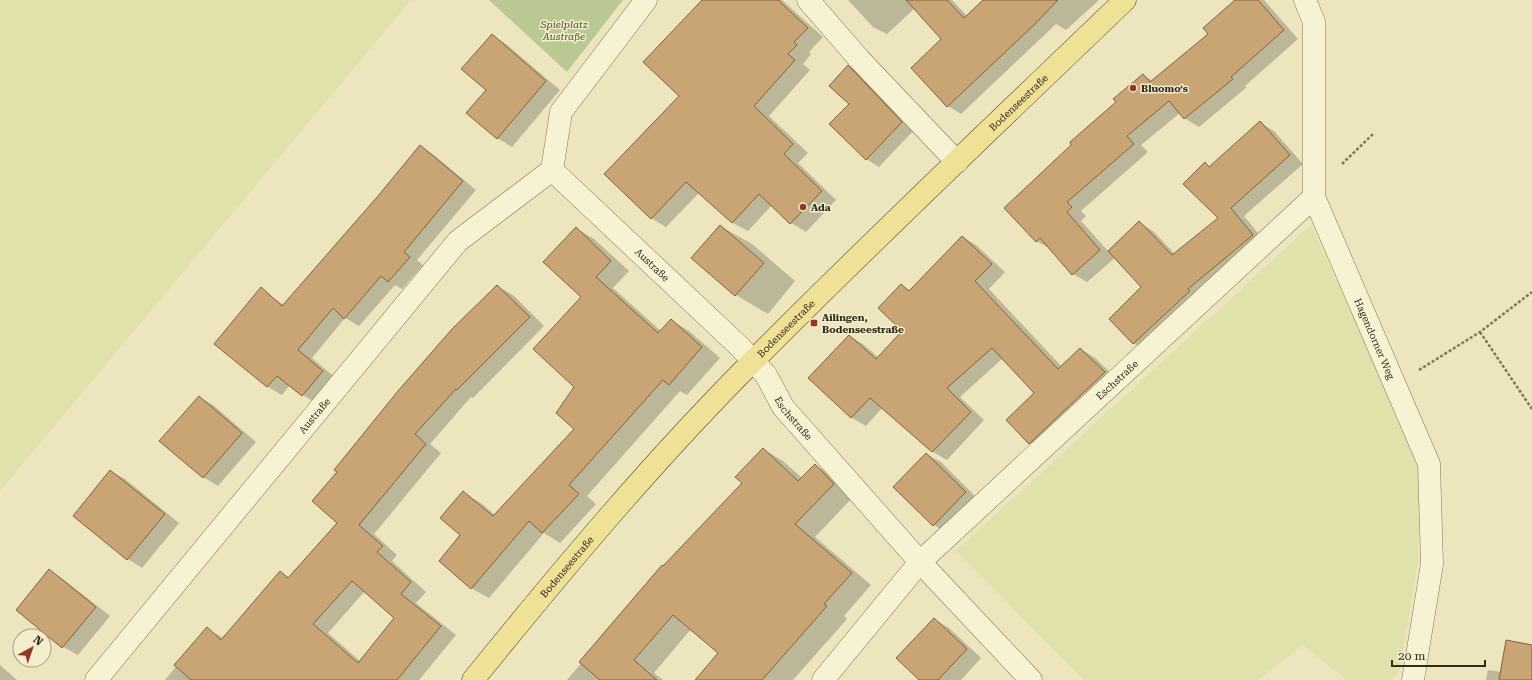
<svg xmlns="http://www.w3.org/2000/svg" width="1532" height="680" font-family="'Roboto Serif',serif">
  <style>
    .farmland { fill: #e1e1ac }
    .green { fill: #bac993 }
    .shadow { fill: #0003; fill-rule: evenodd }
    .building { fill: #c9a575; stroke: #82633e; fill-rule: evenodd }
    .lines { fill: none; stroke-linecap: round; stroke-linejoin: round }
    .minor-casing { stroke: #837658; stroke-width: 23 }
    .major-casing { stroke: #51432c; stroke-width: 23 }
    .path { stroke: #837658; stroke-width: 2.5; stroke-dasharray: 3 2; stroke-linecap: butt }
    .minor { stroke: #f7f2d1; stroke-width: 22 }
    .major { stroke: #efe196; stroke-width: 22 }
    .poi-dot { fill: #90392a; stroke: #f4eecd; stroke-width: 1.5 }
    .labels { text-anchor: middle; dominant-baseline: central; stroke-width: 3; stroke-linejoin: round; paint-order: stroke }
    .park-label { font-size: 10px; font-style: italic; fill: #3d4f23; stroke: #f4eecd }
    .poi-label { font-size: 10px; font-weight: bold; fill: #332b1c; stroke: #f4eecd; text-anchor: start }
    .street-label { font-size: 10px; fill: #332b1c; stroke: #f4eecd }
  </style>
  <rect width="100%" height="100%" fill="#ece5be"/>
  <!-- farmland -->
  <path class="farmland" d="M0,0H411L0,491Z
    M1311,225L1397,412L1420,470L1418,562L1399,672L1392,680H1346L1303,645L1258,680H1084L956,551Z"/>
  <!-- green -->
  <path class="green" d="M489,0H623L567,72Z"/>
  <!-- shadow -->
  <path class="shadow" d="M703,0H782L823,37L809,52L811,54L803,64L810,70L769,116L808,153L798,163L836,200L806,232L791,223L772,205L748,231L733,223L700,192L666,227L651,218Z
    M848,0H952L967,16L984,0H1099L1066,30L1056,24L961,114L948,106L943,40L915,8L887,34L873,27Z
    M1236,0H1264L1298,39L1245,86L1247,87L1199,127L1184,118L1180,113L1141,145L1148,152L1081,211L1086,216L1081,221L1109,252L1140,223L1153,231L1175,254L1219,218L1205,164L1210,167L1260,123L1274,131L1303,164L1244,216L1266,243L1147,351L1133,343L1142,287L1116,257L1087,282L1073,274L1051,249L1036,241L1117,102L1143,75L1153,81L1209,34Z
    M492,35L506,44L560,90L512,147L497,138L487,90Z
    M848,66L861,73L914,130L879,167L866,159L851,104Z
    M420,146L434,155L476,190L417,260L423,265L402,289L395,285L359,326L345,318L312,358L337,379L317,404L303,395L290,385L282,395L268,387L216,344L261,289L284,305L379,197Z
    M720,226L752,244L795,281L768,314L736,295L693,258Z
    M576,228L594,239L629,271L613,288L661,331L671,320L689,331L720,358L687,395L680,391L587,496L596,504L560,543L544,533L489,598L471,588L462,535L463,493L481,503L495,515L576,429L575,387L583,297Z
    M963,237L976,245L1005,272L989,289L1062,367L1080,349L1094,357L1118,380L1043,451L1029,443L1035,393L1003,358L960,397L984,420L947,460L933,452L882,408L866,426L852,418L810,378L849,336L863,344L879,358L903,331L901,285L911,291Z
    M497,286L513,295L544,326L473,398L471,397L430,444L441,453L374,534L397,555L392,561L426,592L416,603L456,635L419,680H165L207,629L224,638L280,572L290,578L338,523ZM365,591L396,618L360,661L328,633Z
    M199,397L213,405L256,442L218,486L203,477Z
    M763,449L783,461L802,478L815,465L835,477L854,496L815,537L871,585L844,616L847,619L793,680H696L719,653L691,629L654,673L663,680H567L663,567L743,483Z
    M926,454L941,462L980,501L948,534L934,525L894,487Z
    M110,471L125,479L179,523L142,568L128,559L74,516Z
    M49,570L63,579L110,616L78,655L63,647Z
    M934,619L949,628L981,658L961,680H920Z
    M1532,646V680H1486L1488,670L1501,672Z
    M0,665L17,680H0Z"/>
  <!-- building -->
  <path class="building" d="M702,0H778L808,28L794,42L797,45L788,54L795,60L754,106L793,144L784,154L822,191L790,224L759,194L732,223L686,182L651,219L604,174L679,96L643,62Z
    M906,0H947L964,18L983,0H1058L1035,24L947,107L911,68L941,39Z
    M1235,0H1258L1284,30L1231,77L1233,79L1184,119L1169,101L1127,136L1134,144L1067,202L1072,207L1067,212L1100,250L1072,275L1040,238L1036,242L1004,208L1071,145L1070,142L1116,102L1113,99L1143,74L1150,82L1208,34L1203,28Z
    M492,34L546,81L497,139L466,113L486,90L461,69Z
    M848,65L902,122L866,160L829,124L849,104L829,86Z
    M1260,121L1290,155L1231,208L1253,235L1188,289L1190,291L1133,344L1109,319L1141,287L1108,251L1139,221L1172,255L1218,218L1183,184L1205,162L1209,167Z
    M420,145L463,181L404,252L410,257L388,282L381,276L344,319L333,308L298,350L323,371L302,396L277,376L267,387L214,344L261,287L282,306L378,196Z
    M720,225L764,263L735,296L691,258Z
    M576,227L611,261L596,277L658,333L671,319L702,347L669,385L663,380L569,485L579,494L542,533L529,521L471,589L439,561L460,535L440,518L463,491L493,516L574,429L556,413L574,387L533,349L581,297L543,262Z
    M962,236L992,264L975,281L1058,369L1080,348L1105,372L1029,444L1006,420L1034,393L992,348L947,388L971,412L932,452L870,398L851,418L808,378L849,335L876,359L902,331L878,308L901,284L909,291Z
    M497,285L530,317L457,390L456,389L415,434L426,444L359,525L383,546L377,552L411,582L401,594L441,626L397,680H191L174,665L207,627L221,640L280,571L288,578L337,523L312,501L337,472L334,470L398,391L452,329ZM352,581L394,618L358,663L313,624Z
    M199,396L242,433L203,478L159,441Z
    M763,448L798,481L815,464L834,484L795,524L852,573L824,604L827,606L762,680H695L718,653L673,615L634,660L657,680H600L579,662L662,565L663,566L742,483L735,477Z
    M926,453L966,492L933,526L893,487Z
    M110,470L165,514L127,560L73,516Z
    M49,569L96,607L62,648L16,610Z
    M934,618L967,649L938,680H919L896,658Z
    M1506,640L1532,645V680H1499Z"/>
  <g class="lines">
    <defs>
      <g id="minor">
        <path d="M808,0L860,60L957,162"/>
        <path id="s1" d="M1305,0L1314,22V197L1429,464L1432,564L1413,680"/>
        <path id="s2" d="M552,170L740,347L766,375L783,407L920,562L1031,680"/>
        <path id="s3" d="M96,680L458,241L552,170L561,112L646,0"/>
        <path id="s4" d="M823,680L920,562L1314,197"/>
      </g>
      <g id="major">
        <path id="s5" d="M473,680C562,570 654,460 754,360C875,238 1001,119 1125,0"/>
      </g>
    </defs>
    <!-- minor casing -->
    <use href="#minor" class="minor-casing"/>
    <!-- major casing -->
    <use href="#major" class="major-casing"/>
    <!-- path -->
    <path class="path" d="M1342,164L1373,134
      M1480,332L1532,409
      M1419,370L1480,332L1532,292"/>
    <!-- minor -->
    <use href="#minor" class="minor"/>
    <!-- major -->
    <use href="#major" class="major"/>
  </g>
  <!-- markers -->
  <g class="poi-dot">
    <circle cx="1133" cy="88" r="4"/>
    <circle cx="803" cy="207" r="4"/>
    <rect x="810" y="319" width="8" height="8" rx="2"/>
  </g>
  <g class="labels">
    <!-- park labels -->
    <g class="park-label">
      <text x="564" y="24">Spielplatz<tspan x="564" dy="12">Austraße</tspan></text>
    </g>
    <!-- poi labels -->
    <g class="poi-label">
      <text x="1141" y="88">Bluomo‘s</text>
      <text x="811" y="207">Ada</text>
      <text x="822" y="317">Ailingen,<tspan x="822" dy="12">Bodenseestraße</tspan></text>
    </g>
    <!-- street labels -->
    <g class="street-label">
      <text stroke="none"><textPath href="#s5" startOffset="795">Bodenseestraße</textPath></text>
      <text stroke="none"><textPath href="#s2" startOffset="138">Austraße</textPath></text>
      <text stroke="none"><textPath href="#s5" startOffset="471">Bodenseestraße</textPath></text>
      <text stroke="none"><textPath href="#s1" startOffset="353">Hagendorner Weg</textPath></text>
      <text stroke="none"><textPath href="#s4" startOffset="421">Eschstraße</textPath></text>
      <text stroke="none"><textPath href="#s3" startOffset="343">Austraße</textPath></text>
      <text stroke="none"><textPath href="#s2" startOffset="348">Eschstraße</textPath></text>
      <text stroke="none"><textPath href="#s5" startOffset="147">Bodenseestraße</textPath></text>
    </g>
  </g>
  <!-- north arrow -->
  <g transform="translate(32 648) rotate(40)"><circle r="19" fill="#f4eecd" stroke="#a7a086"/>
  <path d="M0-3L7 15L0 10L-7 15Z" fill="#90392a"/>
  <text y="-6" font-size="11" font-weight="bold" text-anchor="middle" fill="#332b1c">N</text>
  </g>
  <!-- scale -->
  <path d="M1392 660v6h93v-6" fill="none" stroke="#332b1c" stroke-width="2"/>
  <text x="1398" y="660" font-size="12" fill="#332b1c" stroke="#f4eecd" stroke-width="3" paint-order="stroke">20 m</text>
</svg>
